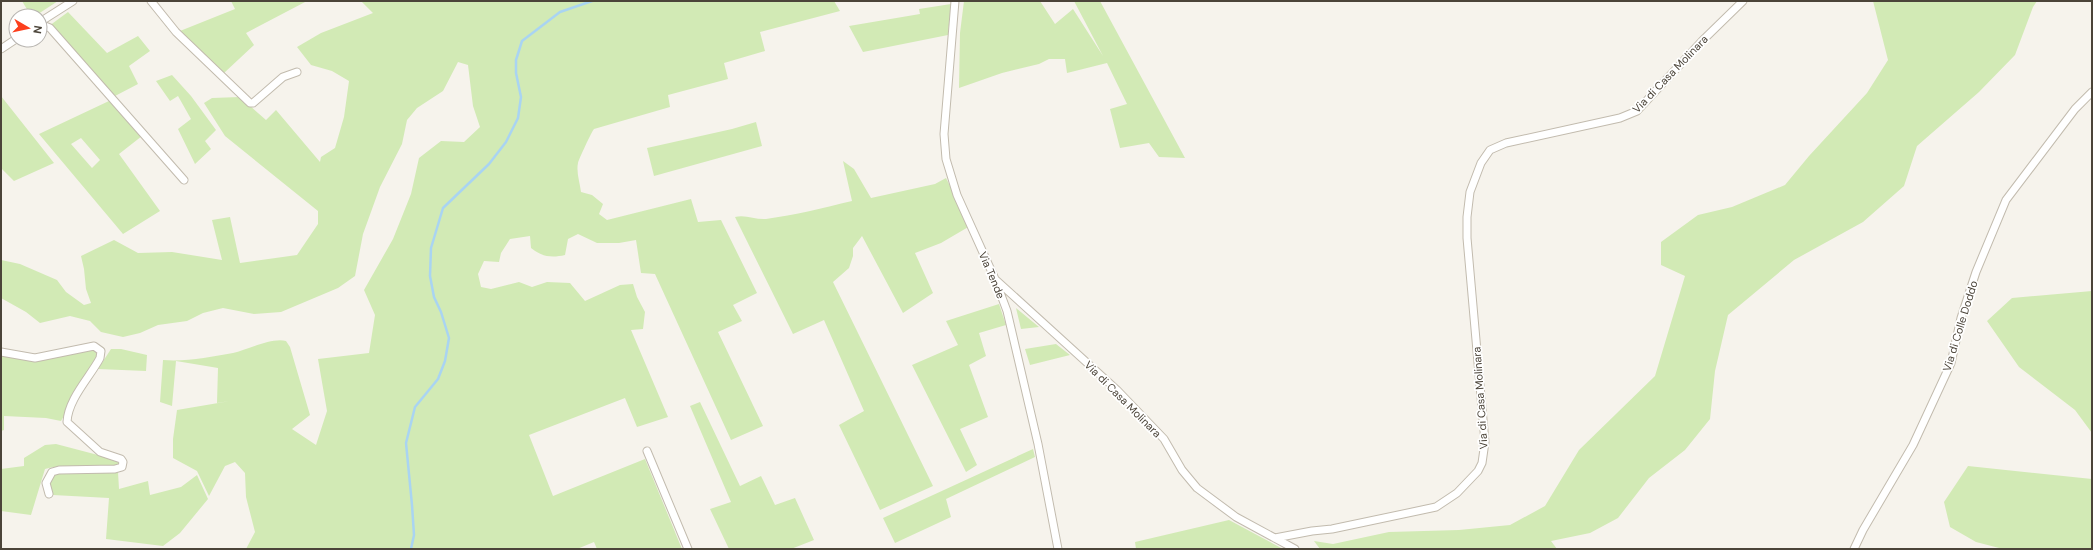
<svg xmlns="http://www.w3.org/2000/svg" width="2093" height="550" font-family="'DM Sans',sans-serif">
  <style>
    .green { fill: #d2eab5; fill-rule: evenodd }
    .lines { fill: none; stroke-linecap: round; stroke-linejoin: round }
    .stream { stroke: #a9d4f2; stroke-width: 2.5 }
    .street-casing { stroke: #c2bbae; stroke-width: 9 }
    .street { stroke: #fff; stroke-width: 7 }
    .labels { text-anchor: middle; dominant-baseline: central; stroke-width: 3.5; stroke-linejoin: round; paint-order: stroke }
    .street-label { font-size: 11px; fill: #4b4439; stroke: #fff }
  </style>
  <rect width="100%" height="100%" fill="#f6f3ec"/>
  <!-- green -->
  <path class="green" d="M22,1H58L35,16H31Z
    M231,1H307L246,33L254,45L224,73L180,31L235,9Z
    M361,1H834L840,11L760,32L765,51L724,63L728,79L668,95L670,107L594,129C592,131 579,159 578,163C576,172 580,183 581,192L592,195L603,204L599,214L607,220L691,199L698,222L721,220L757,293L733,305L742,321L718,332L763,426L731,440L655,274L641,273L636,240L619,243H597L578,234L568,239L565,255C552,258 542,257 531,248L530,236L510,239L501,253L499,262L484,261L478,274L481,287L491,289L519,282L532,287L547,282L570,283L585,301L620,285L633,284L637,297L645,312L643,329L631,330L668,417L637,427L625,398L529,435L553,496L645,459L682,549H597L594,542L577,549H246L255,532L246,497L245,473L235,462L225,466L209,496L197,471L173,458V439L177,410L230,401L217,403L218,368L176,361L172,406L160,402L163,360C185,362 211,357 233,353C247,350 272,337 286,341L290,347L310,415L292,429L316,445L327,411L318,359L369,353L375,315L364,290L393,239L411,194L419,158L441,141L464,142L480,127L473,106L468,65L458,62L443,91L417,108L407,120L402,144L380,187L363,234L355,276L338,288L281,312L254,314L223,308L203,313L187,321L158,325L140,333L123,337L101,332L90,321L70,316L40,323L26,312L1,298V260L20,264L57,280L66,292L84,305L91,303L86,289L84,269L81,256L114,240L138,253L172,252L222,260L212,220L230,217L240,263L297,255L318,224V211L225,136L204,103L212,98L240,97L266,120L276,110L320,162L321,157L335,148L344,117L349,81L332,71L311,65L297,47L321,33L373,13Z
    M964,1H1040L1055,24L1073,9L1103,56L1074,1H1100L1185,158L1159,157L1149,143L1120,148L1110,109L1127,104L1107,63L1067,73L1065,59H1049L1039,64L1002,73L959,88L960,33Z
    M1873,1H2037L2033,7L2015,55L1979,92L1917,146L1904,186L1863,222L1794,260L1728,315L1715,371L1710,419L1685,450L1649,478L1618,518L1590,533L1551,541L1557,549H1320L1314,541L1333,544L1389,532L1459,530L1510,525L1545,506L1579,450L1655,376L1685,276L1661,265V242L1698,215L1732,207L1785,185L1809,156L1867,93L1888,60Z
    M951,4L948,35L863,52L849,26L920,14L919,9Z
    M68,12L107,53L138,36L150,51L129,66L138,84L115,96L49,26Z
    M172,75L191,96L216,130L205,141L211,149L195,164L178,129L191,119L178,96L170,101L156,81Z
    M1,96L54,163L14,181L1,168Z
    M109,101L142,136L119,154L160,211L123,234L39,134ZM81,138L100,160L92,168L71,144Z
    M756,122L762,146L654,176L647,148L732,129Z
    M843,161L854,169L871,198L935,184L946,178L970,226L941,243L915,253L933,293L903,313L862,236L853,248V256L849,268L833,282L933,486L880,510L839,425L864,411L824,320L793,334L735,217C745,214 756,220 766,219C795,215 823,208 852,201Z
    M2092,291V433L2075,410L2019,367L1987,321L2012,298Z
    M999,304L1006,325L979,333L986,356L969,365L988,417L960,429L977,465L966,472L912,365L958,345L946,321Z
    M1016,308L1039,327L1021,329Z
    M1056,344L1070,355L1030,365L1025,349Z
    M111,349H121L147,355L146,371L98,369Z
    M93,350L97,353V359L61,421L46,418L4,416V430L1,431V355L26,360H35Z
    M700,402L740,486L761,476L775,505L795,498L814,540L791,549H729L710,509L731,502L690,406Z
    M56,444L117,460L119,464L115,466L53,467L45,469L31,515L1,511V469L24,466V458L45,445Z
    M1033,449L1035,457L946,499L951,517L895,543L883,518Z
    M1968,466L2092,479V549H2003L1976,542L1950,527L1944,502Z
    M70,472H118L119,489L148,481L150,495L181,487L197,475L208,499L180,533L163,546L106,539L109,498L53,495C48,486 49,482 55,474Z
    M1229,520L1283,549H1136L1135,542Z"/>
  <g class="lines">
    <!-- stream -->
    <path class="stream" d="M411,549L414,535L412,505L406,443L415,407L438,379L445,361L449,338L441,312L434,297L430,276L431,248L443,208L489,164L506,142L518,118L521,97L516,73V60L522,41L560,12L592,1"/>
    <defs>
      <path id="street" d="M151,1L176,32L250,103H253L283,77L297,72
        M955,1L944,134L946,159L957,195L995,279L1007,311L1038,444L1058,549
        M40,22L73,1
        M40,24L50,28L184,180
        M1,49L16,39
        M996,280L1117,390L1164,439L1182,470L1197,488L1236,517L1295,549
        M1,352L35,358L94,346L101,351L100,358C90,377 68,399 67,422L100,452L121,459L123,462L122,467L115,469L59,470L52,472L46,483L49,494
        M647,451L688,549
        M1275,538L1312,531L1332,529L1436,507L1457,493L1478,471L1482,463L1485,442L1467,238V217L1470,192L1481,163L1490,150L1506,143L1620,118L1637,111L1702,41L1743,1
        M1854,549L1863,530L1913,445L1951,363L1961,318L1976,272L2006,200L2075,109L2092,92"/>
    </defs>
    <!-- street casing -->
    <use href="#street" class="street-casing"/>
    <!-- street -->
    <use href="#street" class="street"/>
  </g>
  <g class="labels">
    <!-- street labels -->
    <g class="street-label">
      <text transform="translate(1670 74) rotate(-46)">Via di Casa Molinara</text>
      <text transform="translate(992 275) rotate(67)">Via Tende</text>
      <text transform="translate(1960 326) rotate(-73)">Via di Colle Doddo</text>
      <text transform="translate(1480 398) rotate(-94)">Via di Casa Molinara</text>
      <text transform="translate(1123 399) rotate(45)">Via di Casa Molinara</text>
    </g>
  </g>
  <!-- border -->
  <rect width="2093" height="550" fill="none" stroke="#4b4439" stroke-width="4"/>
  <!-- north arrow -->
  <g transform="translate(28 28) rotate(99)"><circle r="19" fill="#ffffff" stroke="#b7b4b0"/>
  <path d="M0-3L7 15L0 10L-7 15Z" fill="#fc3f1d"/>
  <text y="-6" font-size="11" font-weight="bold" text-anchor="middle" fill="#4b4439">N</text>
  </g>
</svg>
